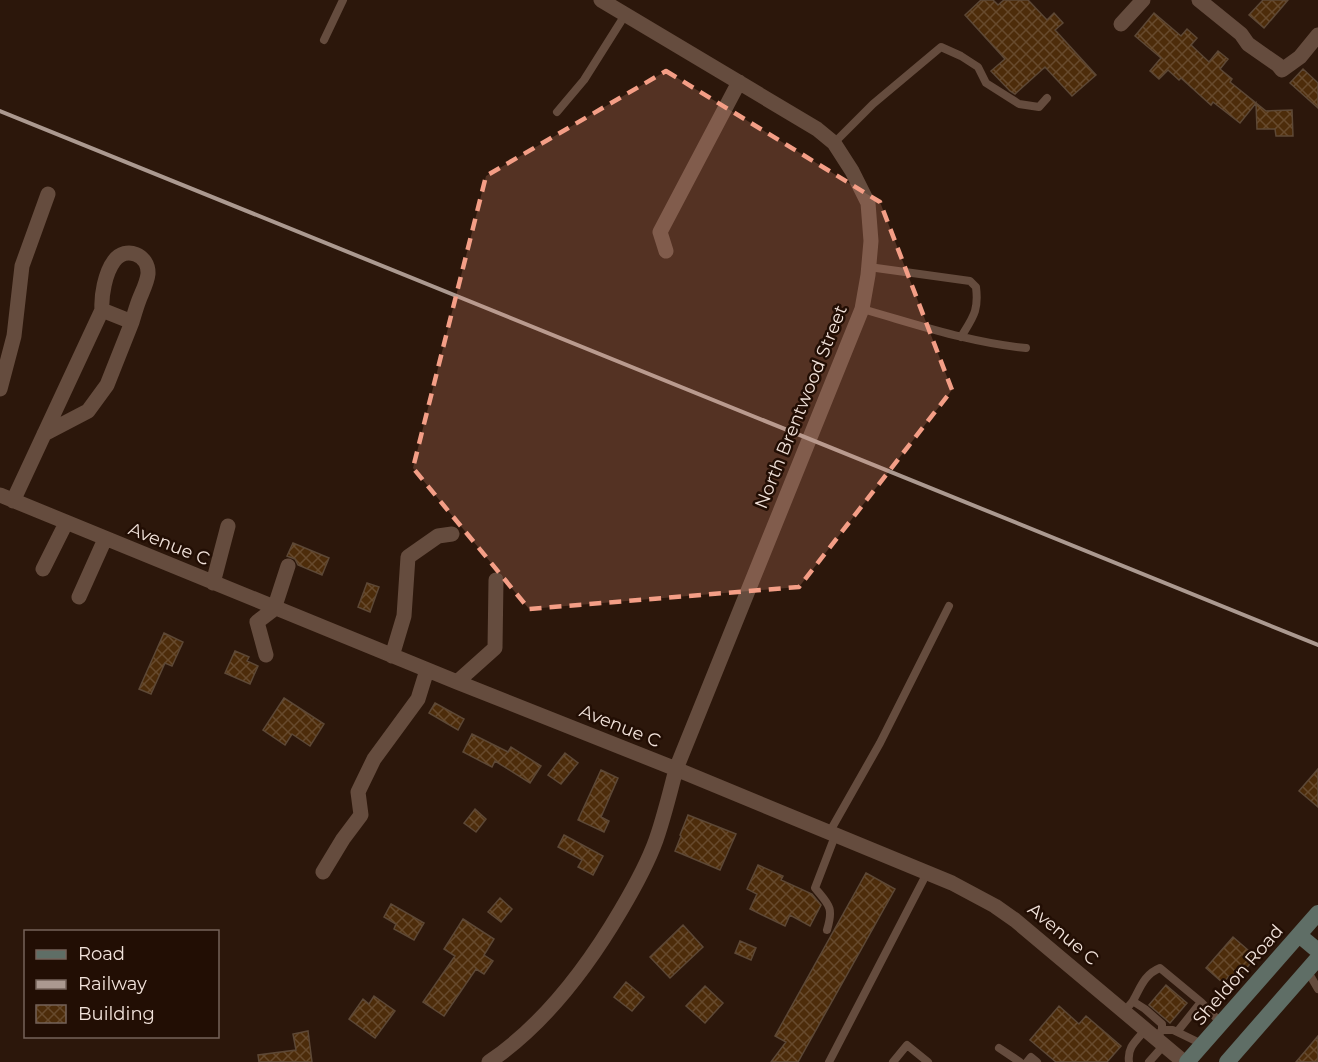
<svg xmlns="http://www.w3.org/2000/svg" width="1318" height="1062" font-family="Montserrat,sans-serif">
  <style>
    .building { fill: url(#building-cross-hatch); stroke: #5d4836; stroke-width: 1.5 }
    .lines { fill: none; stroke-linecap: round; stroke-linejoin: round }
    .service { stroke: #654c3e; stroke-width: 8 }
    .minor { stroke: #654c3e; stroke-width: 15 }
    .secondary { stroke: #5f6e66; stroke-width: 16 }
    .rail { stroke: #ab9990; stroke-width: 4 }
    .marked { fill: #f49e86; fill-opacity: 0.2; stroke: #f49e86; stroke-width: 4.5; stroke-dasharray: 12 8; stroke-linejoin: round }
    .labels { text-anchor: middle; dominant-baseline: central; stroke-width: 5; stroke-linejoin: round; paint-order: stroke }
    .street-label { font-size: 18px; fill: #f2e3db; stroke: #220e04 }
  </style>
  <defs>
    <pattern id="building-cross-hatch" width="8" height="8" patternUnits="userSpaceOnUse" patternTransform="scale(1.5)"><rect width="8" height="8" fill="#4d2c0a"/><path d="M0 0l8 8M0 8l8-8" fill="none" stroke="#674a2d"/></pattern>
  </defs>
  <rect width="100%" height="100%" fill="#2c170b"/>
  <!-- building -->
  <path class="building" d="M981,0H993L998,5L1004,0H1028L1047,20L1054,13L1063,23L1055,30L1096,75L1072,96L1045,67L1015,94L1010,91L991,71L1005,59L965,15Z
    M1263,0H1288L1264,28L1249,15Z
    M1154,13L1181,36L1187,29L1197,38L1191,45L1209,62L1218,51L1228,59L1220,69L1232,79L1230,82L1266,111L1292,110L1293,136H1276L1275,129H1257L1256,103L1240,123L1213,102L1211,105L1181,78L1179,80L1168,70L1159,79L1150,71L1161,58L1135,36Z
    M1303,69L1318,83V108L1290,83Z
    M293,543L329,558L322,575L298,565L295,559L287,556Z
    M367,583L379,587L370,612L358,607Z
    M164,633L183,642L172,666L165,663L151,694L139,689Z
    M235,651L249,657L247,661L258,666L250,684L225,673Z
    M284,698L324,724L310,746L292,734L285,745L263,730Z
    M435,703L464,719L458,730L429,713Z
    M472,734L508,752L511,747L541,766L530,783L495,761L492,767L463,752Z
    M565,753L578,763L561,784L548,775Z
    M1318,769V807L1299,791Z
    M601,770L618,778L601,817L609,821L604,832L578,820Z
    M475,809L486,819L476,832L464,823Z
    M688,815L736,834L720,870L675,851L681,836L680,835Z
    M564,835L603,856L593,875L578,867L582,860L558,847Z
    M758,865L783,876L781,880L812,894L821,905L810,926L790,915L785,926L750,909L757,894L747,889Z
    M866,873L895,889L798,1062H771L786,1042L775,1036Z
    M500,898L512,909L501,922L488,912Z
    M391,904L424,923L414,940L394,929L396,924L384,917Z
    M463,919L494,939L484,955L493,961L484,974L476,969L444,1016L423,1002L455,956L444,949Z
    M683,925L703,947L670,978L650,957Z
    M1233,937L1256,957L1235,981L1229,976L1223,983L1206,968Z
    M740,941L756,948L751,960L735,953Z
    M626,982L644,997L632,1011L614,997Z
    M1166,985L1187,1003L1170,1023L1149,1005Z
    M705,986L723,1003L705,1023L686,1006Z
    M374,996L395,1011L375,1038L349,1019L363,999L369,1004Z
    M1059,1006L1079,1024L1086,1016L1121,1046L1107,1062H1056L1030,1040Z
    M308,1031L312,1062H259L258,1055L296,1050L293,1034Z
    M1318,1036V1062H1296Z"/>
  <g class="lines">
    <!-- service -->
    <path class="service" d="M324,40L343,0
      M557,112L584,80L625,15
      M834,143L873,104L941,47L961,56L978,67L986,83L1019,104L1039,107L1047,98
      M869,267L970,281L976,287C979,311 973,317 961,337
      M862,309C916,324 970,343 1026,348
      M829,833L880,743L949,606
      M827,930C834,907 829,905 815,888L835,836
      M1307,970L1318,989
      M1134,1002L1145,1009L1162,1024V1030L1156,1038
      M1124,1011C1127,1007 1132,1004 1134,999C1141,986 1145,974 1160,968L1201,1002L1221,1023
      M1162,1030H1173L1202,1044
      M1177,1032L1201,1002
      M999,1048L1020,1062
      M829,1062L927,873
      M893,1062L907,1045L928,1062
      M1027,1062L1031,1057L1037,1062
      M1129,1062C1127,1047 1136,1041 1146,1029
      M1149,1062L1164,1045"/>
    <!-- minor -->
    <path class="minor" d="M1199,0L1241,34L1248,44L1278,65L1282,70L1300,57L1318,35
      M1121,24L1143,0
      M666,251L660,232L739,82
      M102,310C101,296 105,273 114,261C126,245 149,255 148,274C147,283 142,292 139,300C136,308 134,315 132,322
      M0,389L14,336L22,266L48,194
      M0,495L457,682L676,769L952,883L995,906L1015,920L1184,1062
      M13,501L102,310L132,322L107,385L88,411L44,434
      M43,569L66,523
      M213,583L228,526
      M79,597L105,539
      M266,655L257,622L274,609L288,566
      M392,656L404,616L408,557L438,536L452,534
      M457,682L495,648L496,580
      M323,872L343,839L361,815L358,792L374,759L418,699L427,670
      M489,1062C545,1024 587,968 621,910C634,888 647,865 656,840C664,817 670,793 676,769L862,309L868,275L871,241L868,203L852,171L834,143L817,129L601,0"/>
    <!-- secondary -->
    <path class="secondary" d="M1299,935L1318,951
      M1187,1062L1318,913
      M1227,1062L1318,958"/>
    <!-- rail -->
    <path class="rail" d="M0,111L1318,645"/>
  </g>
  <!-- marked area -->
  <path class="marked" d="M666,71L880,202L952,390L799,587L529,609L413,468L486,176Z"/>
  <g class="labels">
    <!-- street labels -->
    <g class="street-label">
      <text transform="translate(801 407) rotate(-68)">North Brentwood Street</text>
      <text transform="translate(169 544) rotate(22)">Avenue C</text>
      <text transform="translate(620 726) rotate(22)">Avenue C</text>
      <text transform="translate(1063 934) rotate(40)">Avenue C</text>
      <text transform="translate(1238 975) rotate(-49)">Sheldon Road</text>
    </g>
  </g>
  <!-- legend -->
  <rect x="24" y="930" width="195" height="108" fill="#220e04" stroke="#75635a" stroke-width="1.5"/>
  <rect x="36" y="950" width="30" height="9" fill="#5f6e66" stroke="#75635a" stroke-width="1.5"/>
  <text x="78" y="960" font-size="18" fill="#f2e3db">Road</text>
  <rect x="36" y="980" width="30" height="9" fill="#ab9990" stroke="#75635a" stroke-width="1.5"/>
  <text x="78" y="990" font-size="18" fill="#f2e3db">Railway</text>
  <rect x="36" y="1005" width="30" height="18" fill="url(#building-cross-hatch)" stroke="#75635a" stroke-width="1.5"/>
  <text x="78" y="1020" font-size="18" fill="#f2e3db">Building</text>
</svg>
